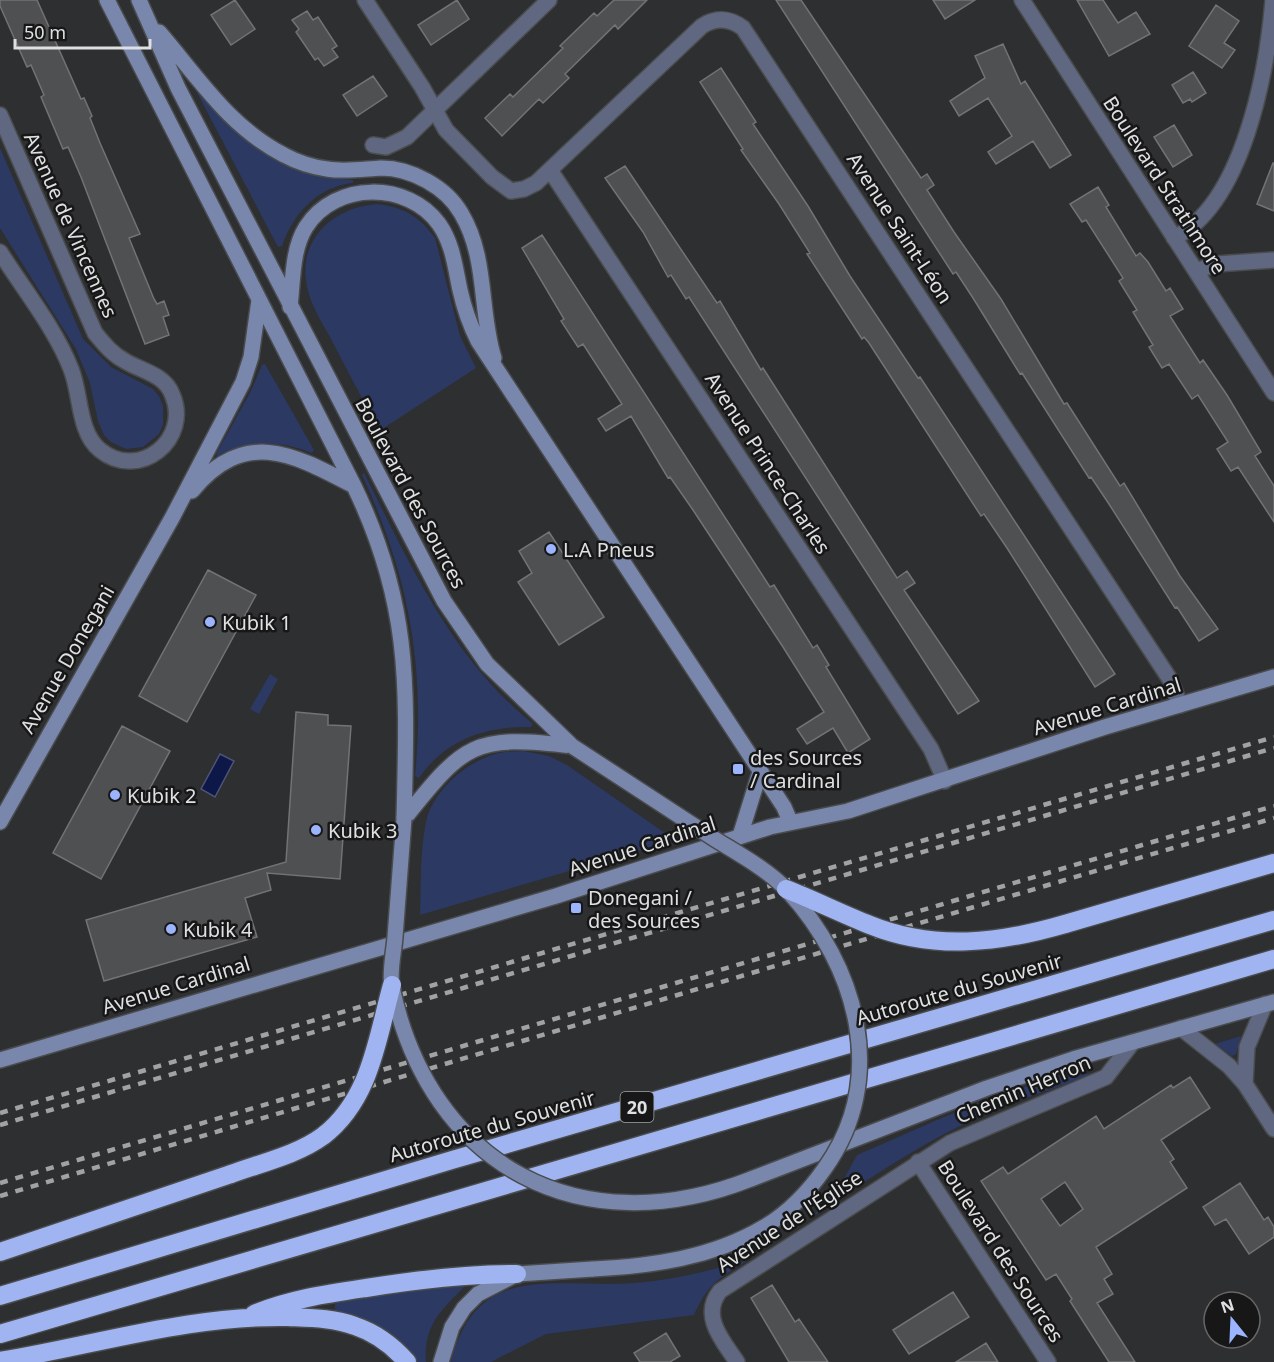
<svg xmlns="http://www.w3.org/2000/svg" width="1274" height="1362" font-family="'Noto Sans',sans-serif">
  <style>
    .green { fill: #2c3962 }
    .water { fill: #0e1848; stroke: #4d5476; stroke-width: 1.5 }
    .building { fill: #4f5052; stroke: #727375; stroke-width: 1.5; fill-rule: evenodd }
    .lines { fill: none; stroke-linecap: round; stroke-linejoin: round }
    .street-casing { stroke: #4a4b4d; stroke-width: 18 }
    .secondary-casing { stroke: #4a4b4d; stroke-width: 18 }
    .highway-casing { stroke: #4a4b4d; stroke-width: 21 }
    .street { stroke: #5f6880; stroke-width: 15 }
    .secondary { stroke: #7987ad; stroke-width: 15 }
    .highway { stroke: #9fb4f0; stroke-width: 18 }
    .rail { stroke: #a1a2a4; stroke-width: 4.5; stroke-dasharray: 8 8; stroke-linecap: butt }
    .secondary-bridge-casing { stroke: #4a4b4d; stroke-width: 18; stroke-linecap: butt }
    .highway-bridge-casing { stroke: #4a4b4d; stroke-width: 21; stroke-linecap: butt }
    .secondary-bridge { stroke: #7987ad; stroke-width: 15 }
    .highway-bridge { stroke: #9fb4f0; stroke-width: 18 }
    .poi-dot { fill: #9bb4fd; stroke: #171718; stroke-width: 2 }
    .labels { text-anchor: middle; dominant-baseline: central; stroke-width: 5; stroke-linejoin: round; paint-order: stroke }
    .shield { fill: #171718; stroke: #a3a4a5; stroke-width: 1.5 }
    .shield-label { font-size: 18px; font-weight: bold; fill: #dfe0e1 }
    .street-label { font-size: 20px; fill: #dfe0e1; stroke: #171718 }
    .poi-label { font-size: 20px; fill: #dfe0e1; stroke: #171718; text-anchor: start }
  </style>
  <rect width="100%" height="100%" fill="#2e2f31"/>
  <!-- green -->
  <path class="green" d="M191,81C237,140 276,175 353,180V183C318,186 293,214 282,246L278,247Z
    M0,148L83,339L111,367L153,389L159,396L163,406V425L159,434L143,447L126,449L111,442L104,435L98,421L90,383L76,349L0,228Z
    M377,204C404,207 420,217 435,238L460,336L476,368L379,431C363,400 346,368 330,337C321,321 310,304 307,286C297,239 334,207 377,204Z
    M265,364L314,450L312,453C279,440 248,439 217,456L216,454L251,391L262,365Z
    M364,473C410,564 452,659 533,724L531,727C486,726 446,739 419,778L415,776C426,666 408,574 362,475Z
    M270,674L278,679L259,714L250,709Z
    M523,751L549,756L567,765L675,840L420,915C421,886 420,856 425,827C430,793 464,763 495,754C504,751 514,752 523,751Z
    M1241,1036L1236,1054L1232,1056L1215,1044Z
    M1096,1073C1045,1091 992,1109 944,1134C898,1159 855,1188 812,1217L845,1177L857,1155C934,1123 1013,1080 1096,1073Z
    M747,1261C720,1277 707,1285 694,1315L546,1334L491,1362H451C477,1259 555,1289 635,1283C674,1280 710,1270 747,1261Z
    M470,1281C445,1307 423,1322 426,1362H416C391,1334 371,1321 335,1310V1299Z"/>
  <!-- water -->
  <path class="water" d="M220,754L234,761L215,797L201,789Z"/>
  <!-- building -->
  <path class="building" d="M0,0H37L81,99L84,98L92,116L90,118L100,143L140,234L129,238L154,299L157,304L164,301L169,315L163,317L169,335L145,344L81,177L68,147L63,149L41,97L44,95L31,65L27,67L0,6Z
    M235,0L255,29L231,45L211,15Z
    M457,0L469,19L431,45L418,25Z
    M614,0H647L618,29L615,25L565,74L569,78L543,103L539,99L502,136L485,118L510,94L513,97L563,48L560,46L594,13L597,16Z
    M776,0H801L921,178L927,174L934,185L927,190L954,232L1001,299L1064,404L1067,403L1120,486L1124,483L1180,576L1218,629L1199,641L1177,607L1175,608L1109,504L1091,477L1089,478L1022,373L1020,374L973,298L956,272L953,274Z
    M933,0H975L945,19Z
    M1077,0H1103L1118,23L1136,12L1150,34L1109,56Z
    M1216,5L1239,21L1224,43L1235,50L1222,68L1189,46Z
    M307,11L313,20L318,17L337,46L332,49L338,57L324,66L318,58L315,60L296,32L299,29L292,20Z
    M1003,44L1021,84L1025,81L1071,155L1050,168L1033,141L996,164L988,152L1012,136L988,98L959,116L950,101L985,78L975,56Z
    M721,68L756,122L753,124L808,206L850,276L918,378L920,377L1115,674L1095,687L1007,548L984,514L981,516L869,343L864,337L862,339L807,254L810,253L779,204L741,150L743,149L700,82Z
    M1193,72L1206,93L1192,102L1190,99L1183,103L1172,85Z
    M373,76L387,96L357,116L343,95Z
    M1174,125L1192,155L1173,167L1154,137Z
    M1273,163H1274V211L1257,204Z
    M625,166L717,303L720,301L761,370L763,368L897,578L907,571L915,583L904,590L979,701L958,714L689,297L686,299L671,275L668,277L643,232L605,178Z
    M1098,187L1109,205L1106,207L1136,256L1140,253L1148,262L1166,291L1170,288L1183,309L1170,316L1200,363L1203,360L1227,395L1261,452L1255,456L1274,486V522L1238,467L1231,471L1217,449L1228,442L1198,395L1192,399L1169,364L1162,368L1149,347L1153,345L1133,312L1137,310L1119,281L1123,278L1086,220L1082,222L1070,204Z
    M542,235L770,587L774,585L813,648L817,645L829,665L826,667L870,739L848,753L833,728L807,744L797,729L824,712L783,647L693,510L670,477L668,478L631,416L606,431L598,419L622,404L583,344L578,347L561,321L564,319L522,248Z
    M549,532L604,617L559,645L518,582L532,573L519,551Z
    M208,570L256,595L187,722L139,696Z
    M296,712L328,715V725L351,726L340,879L267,873L271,890L245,898L257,937L104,981L86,920L286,862Z
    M122,726L170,751L101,879L53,853Z
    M1190,1077L1210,1108L1161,1140L1174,1159L1170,1162L1187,1188L1096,1247L1112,1274L1104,1279L1113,1294L1097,1303L1135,1362H1109L1070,1301L1072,1299L1056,1274L1046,1280L981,1181L1003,1167L1008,1174L1096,1116L1104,1129L1171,1085L1173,1088ZM1065,1182L1083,1209L1060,1226L1041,1199Z
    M1240,1183L1264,1220L1268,1217L1274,1227V1237L1249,1254L1226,1219L1215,1225L1203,1207Z
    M772,1285L795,1322L799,1319L828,1362H789L751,1298Z
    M953,1292L969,1317L909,1354L893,1330Z
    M666,1333L680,1356L670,1362H640L634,1353Z
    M986,1343L998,1362H956Z"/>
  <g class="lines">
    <defs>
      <path id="street" d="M365,0L422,87L446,130L492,177L511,191L524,189L536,183L702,26C716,17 730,18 743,28L1171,681L1180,705
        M1022,0L1274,393
        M0,115L95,333C104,344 112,354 125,361C141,371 164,374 172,394C192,439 139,482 100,450C78,433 81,393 71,369C55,328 24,290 0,252
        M373,145L386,147L407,137L549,0
        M550,170L931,749L945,781
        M1174,238C1244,203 1267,70 1273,0
        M1196,271L1216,264L1274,260
        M1181,1028L1229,1066L1245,1084L1274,1129
        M1245,1084L1247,1047L1265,1004
        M918,1162L1048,1362
        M737,1362C723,1341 700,1316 720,1291L950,1143L1106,1077L1133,1042"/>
      <path id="secondary" d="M107,0L354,486C412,606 407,690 404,819
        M139,0L178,88L444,601L487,664L572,746
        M159,32C198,77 229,127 284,155C297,162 312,167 327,169C345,172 363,169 381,168C411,168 446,187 461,213C488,258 479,310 494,358
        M290,307C293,281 292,249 306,227C335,181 408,181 439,224C453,244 455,267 460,290C464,308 470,325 478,341L784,807L790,821
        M192,491C245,427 293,454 354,486
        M404,819C464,744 473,734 572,746
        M0,822L172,518L243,382L251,357L259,300
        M740,836L760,772
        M0,1060L556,896L770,827L848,811L1105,727L1274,677
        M751,1179L987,1088L1073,1059L1274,1002
        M441,1362L452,1327L464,1308L478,1294L517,1274L593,1269"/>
      <path id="highway" d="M1065,924L1274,863
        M0,1252L231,1174
        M0,1296L452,1160L1274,920
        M254,1314C291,1299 326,1294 366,1288C416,1280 466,1274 517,1274
        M0,1334L1274,959
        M0,1361C96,1345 190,1315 288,1317C311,1318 333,1318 355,1326C376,1333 393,1346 407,1362"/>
    </defs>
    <!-- street casing -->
    <use href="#street" class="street-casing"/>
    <!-- secondary casing -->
    <use href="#secondary" class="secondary-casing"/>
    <!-- highway casing -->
    <use href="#highway" class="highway-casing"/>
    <!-- street -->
    <use href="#street" class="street"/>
    <!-- secondary -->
    <use href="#secondary" class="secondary"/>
    <!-- highway -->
    <use href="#highway" class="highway"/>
    <!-- rail -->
    <path class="rail" d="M0,1113L1274,737
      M0,1125L1274,748
      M0,1183L1274,806
      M0,1196L1274,818"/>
    <defs>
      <path id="secondary-bridge" d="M572,746C619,777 666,807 713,838C737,853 767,869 787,890C857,966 889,1078 825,1168C809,1191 788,1213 764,1227C712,1258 652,1266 593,1269
        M404,819C401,858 398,898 395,937C394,952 389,972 392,987C430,1167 581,1246 751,1179"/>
      <path id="highway-bridge" d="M786,889C814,900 842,914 870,925C934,951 1000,943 1065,924
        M231,1174C261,1163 297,1155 323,1136C371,1099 377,1038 392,985"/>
    </defs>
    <!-- secondary-bridge casing -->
    <use href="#secondary-bridge" class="secondary-bridge-casing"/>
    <!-- highway-bridge casing -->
    <use href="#highway-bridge" class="highway-bridge-casing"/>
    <!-- secondary-bridge -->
    <use href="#secondary-bridge" class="secondary-bridge"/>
    <!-- highway-bridge -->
    <use href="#highway-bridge" class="highway-bridge"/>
  </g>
  <!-- markers -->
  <g class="poi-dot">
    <circle cx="551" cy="549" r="6"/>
    <circle cx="210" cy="622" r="6"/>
    <rect x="732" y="763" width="12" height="12" rx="3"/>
    <circle cx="115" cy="795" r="6"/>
    <circle cx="316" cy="830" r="6"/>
    <rect x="570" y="902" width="12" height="12" rx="3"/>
    <circle cx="171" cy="929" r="6"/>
  </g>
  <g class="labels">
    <!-- shield labels -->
    <rect class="shield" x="620.5" y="1092" width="33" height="30" rx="4.5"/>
    <g class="shield-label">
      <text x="637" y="1107">20</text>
    </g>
    <!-- street labels -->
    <g class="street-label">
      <text transform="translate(1165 185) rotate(57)">Boulevard Strathmore</text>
      <text transform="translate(71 225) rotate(66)">Avenue de Vincennes</text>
      <text transform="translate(900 228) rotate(57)">Avenue Saint-Léon</text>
      <text transform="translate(768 463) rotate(57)">Avenue Prince-Charles</text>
      <text transform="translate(411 493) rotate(62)">Boulevard des Sources</text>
      <text transform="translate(67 659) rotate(-60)">Avenue Donegani</text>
      <text transform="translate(1107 706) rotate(-17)">Avenue Cardinal</text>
      <text transform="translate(642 846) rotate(-18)">Avenue Cardinal</text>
      <text transform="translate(176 985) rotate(-17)">Avenue Cardinal</text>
      <text transform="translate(959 989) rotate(-16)">Autoroute du Souvenir</text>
      <text transform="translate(1023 1089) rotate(-23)">Chemin Herron</text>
      <text transform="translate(492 1126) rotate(-16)">Autoroute du Souvenir</text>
      <text transform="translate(789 1221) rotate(-33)">Avenue de l'Église</text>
      <text transform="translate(1001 1251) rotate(57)">Boulevard des Sources</text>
    </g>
    <!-- poi labels -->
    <g class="poi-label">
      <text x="563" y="549">L.A Pneus</text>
      <text x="222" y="622">Kubik 1</text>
      <text x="750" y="757">des Sources<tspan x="750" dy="23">/ Cardinal</tspan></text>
      <text x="127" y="795">Kubik 2</text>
      <text x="328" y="830">Kubik 3</text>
      <text x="588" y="897">Donegani /<tspan x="588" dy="23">des Sources</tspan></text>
      <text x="183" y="929">Kubik 4</text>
    </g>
  </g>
  <!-- north arrow -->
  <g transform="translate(1232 1320) rotate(342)"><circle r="28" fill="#171718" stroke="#676768" stroke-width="1.5"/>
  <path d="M0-4.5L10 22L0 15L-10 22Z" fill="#9bb4fd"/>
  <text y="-9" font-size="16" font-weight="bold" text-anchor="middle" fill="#dfe0e1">N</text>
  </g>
  <!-- scale -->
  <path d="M15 39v9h135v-9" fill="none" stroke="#dfe0e1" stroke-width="3"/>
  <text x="24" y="39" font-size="18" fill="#dfe0e1" stroke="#171718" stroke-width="4.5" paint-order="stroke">50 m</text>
</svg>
